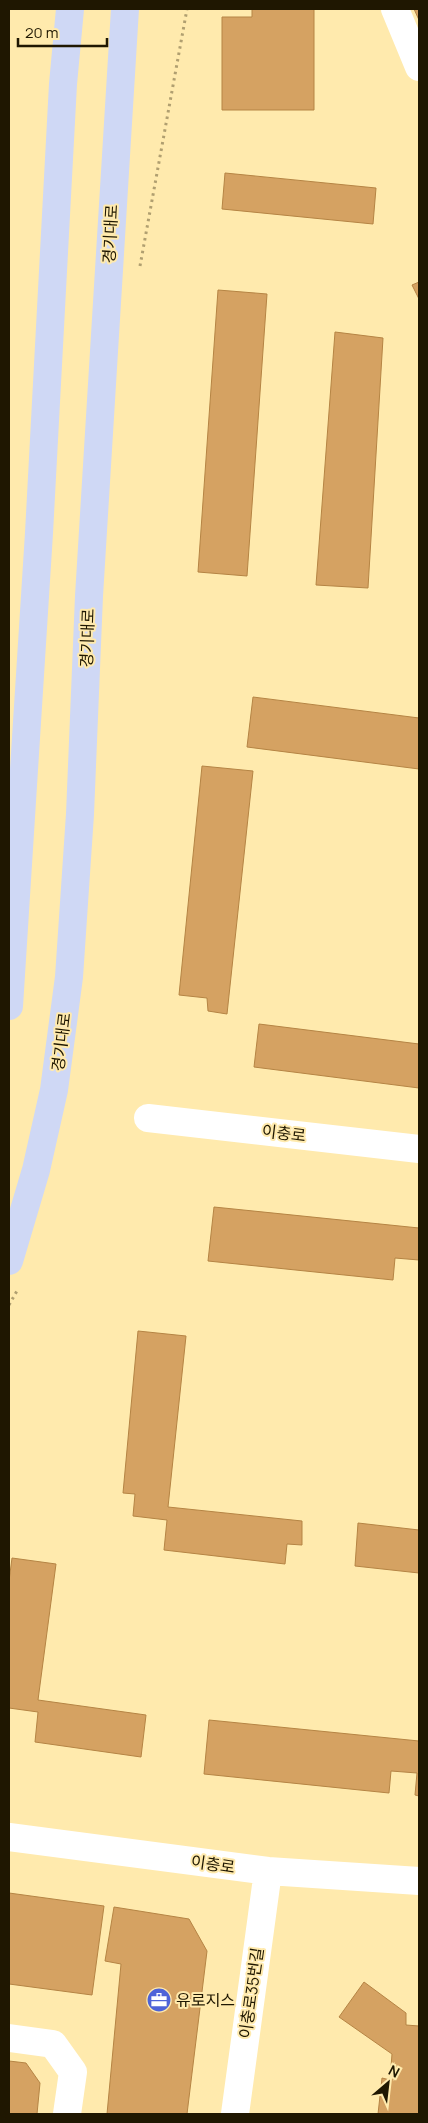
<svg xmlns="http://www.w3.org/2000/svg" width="428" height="2123" font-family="Manrope,'Noto Sans KR',sans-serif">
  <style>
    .building { fill: #d5a262; stroke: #b58444 }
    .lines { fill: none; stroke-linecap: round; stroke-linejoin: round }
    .path { stroke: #b09f70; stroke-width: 3; stroke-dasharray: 2.5 4; stroke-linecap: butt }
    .minor { stroke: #fff; stroke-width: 28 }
    .major { stroke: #cfd8f5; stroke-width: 28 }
    .labels { text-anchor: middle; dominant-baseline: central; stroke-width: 4; stroke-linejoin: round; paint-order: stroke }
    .street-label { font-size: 16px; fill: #1f1701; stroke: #ffeaad }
    .poi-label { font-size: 16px; fill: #1f1701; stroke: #ffeaad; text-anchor: start }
  </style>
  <rect width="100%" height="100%" fill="#ffeaad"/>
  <!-- building -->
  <path class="building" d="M252,9H314V110H222V17H252Z
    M414,9H419V20Z
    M225,173L376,188L373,224L222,209Z
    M419,282V299L412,285Z
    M218,290L267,294L247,576L198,572Z
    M335,332L383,338L368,588L316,585Z
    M253,697L419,718V769L247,747Z
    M202,766L253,771L227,1014L208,1011L207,998L179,995Z
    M259,1024L419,1044V1088L254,1067Z
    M214,1207L419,1228V1260L395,1258L393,1280L208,1261Z
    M138,1331L186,1336L168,1507L302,1521V1545L287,1544L285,1564L164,1550L167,1520L133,1516L135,1494L123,1493Z
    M358,1523L419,1530V1573L355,1566Z
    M12,1558L56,1564L38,1700L146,1715L141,1757L35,1742L38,1712L9,1708V1581Z
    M209,1720L419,1741V1796L415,1795L417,1773L391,1771L389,1793L204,1774Z
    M9,1893L104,1906L92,1995L9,1984Z
    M114,1907L189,1919L207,1951L187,2114H107L121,1964L105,1961Z
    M364,1982L406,2013V2025L419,2026V2114H378L382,2078L390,2080L392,2054L339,2017Z
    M9,2061L26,2063L40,2083L37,2114H9Z"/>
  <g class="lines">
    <!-- path -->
    <path class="path" d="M140,266L187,9
      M9,1305L18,1289"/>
    <!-- minor -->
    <path class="minor" d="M395,9L419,67
      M148,1118L419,1149
      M9,1837L268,1871L419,1881
      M9,2038L53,2044L73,2072L67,2114
      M235,2114L268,1871"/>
    <!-- major -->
    <path class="major" d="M9,1006L39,533L63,84L70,9
      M9,1261L36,1170L54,1090L69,977L80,814L89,596L125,9"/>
  </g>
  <!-- icons -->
  <defs>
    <symbol id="office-disc" viewBox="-11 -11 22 22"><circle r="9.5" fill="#4e63d8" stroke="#ffeaad"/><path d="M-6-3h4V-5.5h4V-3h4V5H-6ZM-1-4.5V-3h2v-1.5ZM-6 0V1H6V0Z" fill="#fff"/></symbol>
  </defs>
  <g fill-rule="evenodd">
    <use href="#office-disc" x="145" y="1986" width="28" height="28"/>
  </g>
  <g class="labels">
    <!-- street labels -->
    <g class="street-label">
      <text transform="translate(110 234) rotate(-87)">경기대로</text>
      <text transform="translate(87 638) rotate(-88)">경기대로</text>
      <text transform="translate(61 1042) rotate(-83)">경기대로</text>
      <text transform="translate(284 1133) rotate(7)">이충로</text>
      <text transform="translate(213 1864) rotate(8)">이충로</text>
      <text transform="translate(251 1993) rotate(-82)">이충로35번길</text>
    </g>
    <!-- poi labels -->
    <g class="poi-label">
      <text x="176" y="2000">유로지스</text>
    </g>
  </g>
  <!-- border -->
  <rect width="428" height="2123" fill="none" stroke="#1f1701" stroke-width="20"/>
  <!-- north arrow -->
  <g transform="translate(388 2083) rotate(28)" stroke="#ffeaad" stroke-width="4" paint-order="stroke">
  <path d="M0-4L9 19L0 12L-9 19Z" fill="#1f1701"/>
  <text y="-8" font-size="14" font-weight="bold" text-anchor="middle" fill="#1f1701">N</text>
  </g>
  <!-- scale -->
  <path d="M18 38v8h89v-8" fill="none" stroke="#1f1701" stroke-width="2.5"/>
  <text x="25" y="38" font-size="15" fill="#1f1701" stroke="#ffeaad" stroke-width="4" paint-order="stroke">20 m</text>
</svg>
